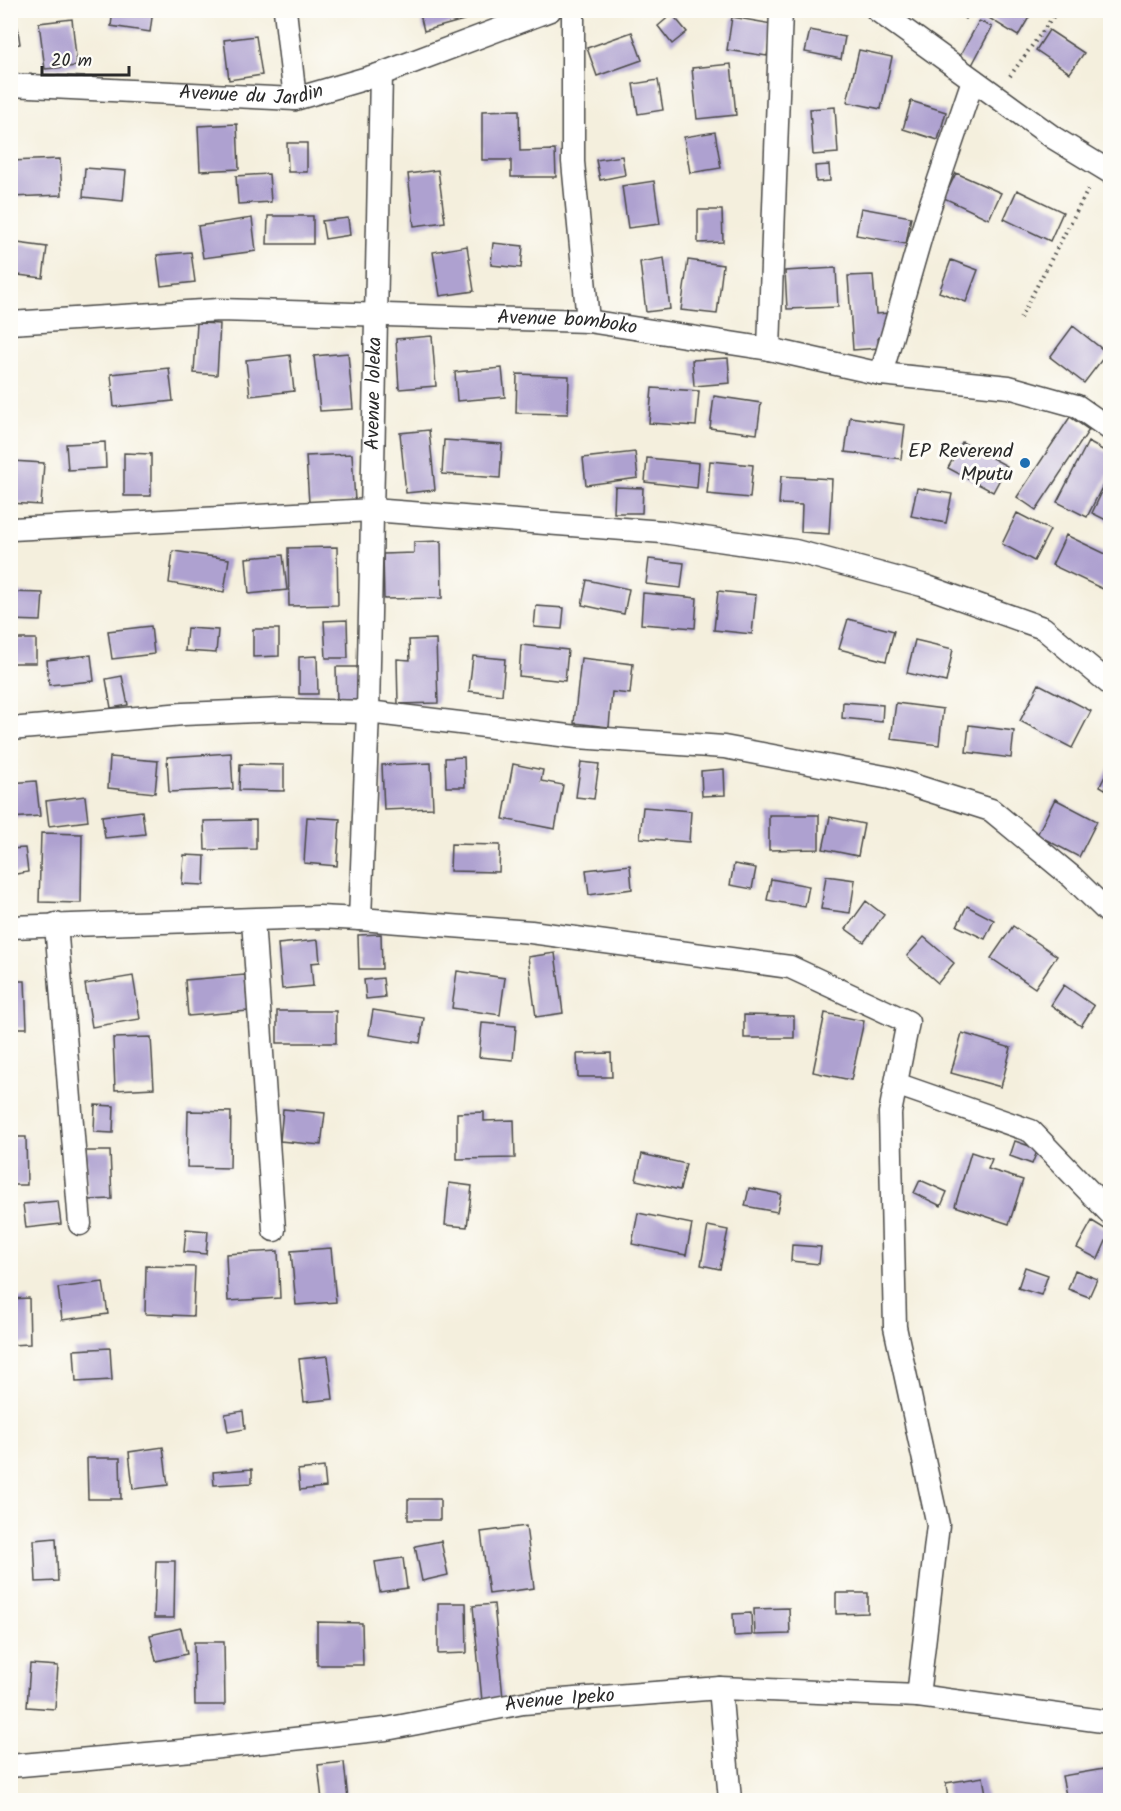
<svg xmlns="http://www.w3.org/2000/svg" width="1121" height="1811" font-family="Kalam,sans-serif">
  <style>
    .building { fill: #aea1d0 }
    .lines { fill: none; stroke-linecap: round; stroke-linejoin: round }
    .street-casing { stroke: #494846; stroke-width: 25 }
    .path { stroke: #494846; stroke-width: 4; stroke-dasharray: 1.5 4.5; stroke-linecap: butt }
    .street { stroke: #fff; stroke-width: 22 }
    .poi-dot { fill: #1f6fb2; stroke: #fdfcf7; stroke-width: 2 }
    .labels { text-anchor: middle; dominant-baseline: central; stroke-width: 6; stroke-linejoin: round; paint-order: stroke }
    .street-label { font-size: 20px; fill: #2b2b2b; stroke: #fdfcf7 }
    .poi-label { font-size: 20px; fill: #2b2b2b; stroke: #fdfcf7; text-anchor: end }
  </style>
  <rect width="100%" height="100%" fill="#fdfcf7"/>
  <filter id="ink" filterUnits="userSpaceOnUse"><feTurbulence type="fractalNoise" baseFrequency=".0167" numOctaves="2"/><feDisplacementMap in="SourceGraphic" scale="12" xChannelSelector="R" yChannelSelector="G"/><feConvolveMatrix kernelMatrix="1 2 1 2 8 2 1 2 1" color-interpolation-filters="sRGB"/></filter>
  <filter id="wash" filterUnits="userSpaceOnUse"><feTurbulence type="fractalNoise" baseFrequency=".008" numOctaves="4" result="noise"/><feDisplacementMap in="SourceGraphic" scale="24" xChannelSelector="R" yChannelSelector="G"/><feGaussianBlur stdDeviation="1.35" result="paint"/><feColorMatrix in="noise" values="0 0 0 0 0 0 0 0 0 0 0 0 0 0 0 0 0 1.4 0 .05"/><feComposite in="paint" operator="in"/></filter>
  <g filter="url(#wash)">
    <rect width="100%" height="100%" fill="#f4efdd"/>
    <g id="blocks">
      <!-- building -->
      <path class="building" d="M10,10H15L20,44L10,46Z
        M113,10H153L150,32L111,26Z
        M419,10H461L464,20L424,31Z
        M950,10H971L966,19Z
        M987,10H1025L1031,14L1018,36L984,15Z
        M672,14L687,32L672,44L658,26Z
        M732,17L772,24L767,56L727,50Z
        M72,19L77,66L45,69L39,23Z
        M979,21L992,27L972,65L959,58Z
        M810,30L845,37L841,59L805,52Z
        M1049,30L1084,53L1070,73L1036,50Z
        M632,32L642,60L597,76L587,48Z
        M256,36L262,75L229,80L224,40Z
        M859,50L892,57L881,109L847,102Z
        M731,64L736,115L697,119L692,68Z
        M658,80L663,110L638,114L633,84Z
        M911,101L946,112L938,140L903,129Z
        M835,107L838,153L813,155L810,109Z
        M519,110L520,151L555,150L556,177H511V160H482V111Z
        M237,124L239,169L200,171L198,126Z
        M715,132L721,168L690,173L684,137Z
        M287,143H307V172H288Z
        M622,156L625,175L600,180L596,160Z
        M60,159L62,195L10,197V161Z
        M829,165L830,181L816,182L815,166Z
        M85,168L126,171L123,201L83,197Z
        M438,170L445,222L414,226L408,174Z
        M956,173L1001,193L989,219L944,198Z
        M269,174L271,202L238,204L236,176Z
        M654,181L660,224L628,228L622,186Z
        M1017,190L1063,212L1050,241L1004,219Z
        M861,208L911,217L906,244L856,235Z
        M698,210H722L723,242L698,243Z
        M268,216H313V244H267Z
        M252,218L256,251L203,258L198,226Z
        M348,218L350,235L325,239L322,221Z
        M10,242L47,247L43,278L10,274Z
        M493,243L523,246L521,268L491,265Z
        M467,246L474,291L440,296L433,252Z
        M191,252L195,282L161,286L157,255Z
        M664,258L670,309L646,312L640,262Z
        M688,260L723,265L717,314L681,310Z
        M951,260L978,270L966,302L939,292Z
        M836,268L838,307L787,309L785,271Z
        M873,275L876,314L890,313L891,337L878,338L879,348L853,350L848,276Z
        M197,323L220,324L217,375L194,373Z
        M1073,326L1107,353L1084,383L1050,357Z
        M432,336L436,386L399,389L396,339Z
        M348,353L353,409L320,411L314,356Z
        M290,355L294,391L250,396L246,360Z
        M728,358L730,383L694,386L692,360Z
        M169,368L173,401L114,407L111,374Z
        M502,368L505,397L457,401L455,372Z
        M517,374L569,376L568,414L516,413Z
        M652,388L699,391L696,426L649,423Z
        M714,396L761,403L757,434L710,428Z
        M850,417L905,425L901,459L845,452Z
        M1070,417L1089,430L1036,510L1017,497Z
        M429,430L435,490L406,493L400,433Z
        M444,440L502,444L500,478L442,474Z
        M105,442L106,468L68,470L66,444Z
        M962,442L1007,466L993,492L948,468Z
        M1088,442L1110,454V471L1087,517L1057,502Z
        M635,452L638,478L586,485L583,458Z
        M124,453L151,454V496H124Z
        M352,454L355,501L309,503L306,456Z
        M647,458L699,463L697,488L645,482Z
        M12,461L44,463L41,505L10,503Z
        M710,461L753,465L750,498L707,494Z
        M1110,475V522L1092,513Z
        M781,476L832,479L829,534L801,532L802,505L779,504Z
        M615,487L643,488L642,513H614Z
        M917,488L952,494L946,523L911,516Z
        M1017,513L1050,530L1034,561L1002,544Z
        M1066,535L1110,556V584L1107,591L1052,565Z
        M441,541L442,598L384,599L383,554L414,553V542Z
        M337,547L338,605L289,606L288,548Z
        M173,551L229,559L224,592L169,583Z
        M283,555L287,590L249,594L246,558Z
        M649,559L684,563L681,588L646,584Z
        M587,580L629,589L624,614L582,605Z
        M718,591L756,595L752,634L714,630Z
        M10,592L43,593L41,621L10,620Z
        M643,593L697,598L695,628L641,624Z
        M536,606L564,608L562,629L534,627Z
        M848,619L894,631L886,661L839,649Z
        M347,620L348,658H326L324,621Z
        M151,626L154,654L112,659L108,631Z
        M187,628L218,630L216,653L185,651Z
        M253,629H279V656L253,657Z
        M10,639H36V663H10Z
        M436,639L438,703L398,704L397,659L410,660L409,640Z
        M915,640L953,649L946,682L907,673Z
        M521,645L568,650L565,681L519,676Z
        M91,655L94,681L49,685L47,660Z
        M317,656L318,694H299V657Z
        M473,656L505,659L502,695L469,691Z
        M581,658L633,664L630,694L612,692L609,727L574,723Z
        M336,667H358L359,700L337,701Z
        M122,676L128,705L111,708L106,679Z
        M1039,684L1091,711L1072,748L1020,721Z
        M843,702L883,705L882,722L842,718Z
        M896,703L943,709L939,745L891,739Z
        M969,725L1014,731L1011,758L966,752Z
        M231,753L233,789L169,792L167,757Z
        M110,757L158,761L155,793L108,788Z
        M464,757L465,787H446L445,758Z
        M581,762L599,764L594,799L576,797Z
        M431,763L433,808L384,810L382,765Z
        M240,764L284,765V791L239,790Z
        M513,764L543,770L541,781L563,785L555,829L503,819Z
        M1110,766V792L1100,786Z
        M724,769L725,795L702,796L701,771Z
        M36,781L40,816L10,818V783Z
        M85,796L88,821L49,826L46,801Z
        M1055,799L1097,821L1079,857L1037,835Z
        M643,807L691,811L689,842L640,838Z
        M142,811L145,834L105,838L102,816Z
        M769,815H819V849L769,850Z
        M307,817L340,819L337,866L304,863Z
        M830,817L864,824L858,856L823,849Z
        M256,820V849L205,850L204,821Z
        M41,833L82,834L81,903L39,902Z
        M451,844L500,845L499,872L450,871Z
        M25,848L28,872L10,875V849Z
        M184,855L205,856L204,885L182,884Z
        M734,864L756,868L752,889L730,885Z
        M630,865L632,889L589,895L586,870Z
        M826,876L855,880L850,913L821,909Z
        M771,879L809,886L805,907L767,900Z
        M866,901L884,915L864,942L846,929Z
        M967,906L994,920L985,939L957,926Z
        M1013,926L1057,956L1035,988L991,958Z
        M381,934L382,969H359L358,935Z
        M924,937L954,963L938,983L907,956Z
        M318,940L320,962L311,963L313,986L282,989L278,944Z
        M555,953L563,1013L536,1017L528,957Z
        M457,971L505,978L500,1015L452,1008Z
        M245,975L248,1011L188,1016L185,980Z
        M133,976L140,1019L92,1027L85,984Z
        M383,978L385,997L366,999L364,980Z
        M10,981H25L27,1028H10Z
        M1064,985L1094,1006L1081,1026L1051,1005Z
        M373,1010L424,1018L420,1043L369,1035Z
        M277,1011H336V1043H277Z
        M825,1013L864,1021L851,1080L813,1072Z
        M744,1015L794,1016V1038H744Z
        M482,1023L516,1026L513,1060L479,1057Z
        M962,1033L1011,1048L1001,1087L951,1073Z
        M151,1037L154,1088L115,1090L113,1038Z
        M611,1053L612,1077H578L577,1054Z
        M95,1105L114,1106L113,1133L94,1132Z
        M283,1109L325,1113L321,1145L280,1141Z
        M188,1111L231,1112L230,1168L187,1167Z
        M484,1112V1121L514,1120L515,1158L457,1159V1113Z
        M10,1137H26L27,1185H10Z
        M1015,1141L1038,1149L1032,1164L1010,1156Z
        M86,1151H110L112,1199L88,1200Z
        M971,1152L992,1159L988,1169L1023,1180L1009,1224L955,1206Z
        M642,1154L686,1164L680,1190L636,1180Z
        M920,1180L947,1192L941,1206L914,1193Z
        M449,1183L472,1186L467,1227L445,1225Z
        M749,1188L781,1194L777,1212L745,1206Z
        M58,1201L61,1224L26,1228L23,1204Z
        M638,1213L692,1224L686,1255L632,1244Z
        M1092,1221L1110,1232L1098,1259L1077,1248Z
        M708,1226L728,1230L720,1269L701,1265Z
        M186,1229L208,1231L206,1254L184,1252Z
        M792,1245L821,1247L819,1264L791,1261Z
        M331,1248L336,1302L296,1305L291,1251Z
        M278,1251L280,1298L228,1301L226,1254Z
        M146,1266L195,1267L193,1316L145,1314Z
        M1025,1267L1048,1275L1041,1295L1018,1288Z
        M1075,1270L1097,1279L1089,1297L1068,1289Z
        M103,1282L108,1314L62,1320L58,1288Z
        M29,1298L30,1344L10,1345V1299Z
        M110,1348L112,1380L76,1382L74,1350Z
        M328,1356L333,1399L304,1402L299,1359Z
        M243,1411L245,1429L228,1432L225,1414Z
        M163,1447L168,1485L133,1489L129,1452Z
        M87,1458H120L121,1499H88Z
        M324,1467L326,1487L300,1490L298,1470Z
        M252,1469V1483L214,1485L213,1472Z
        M408,1499H440V1520H408Z
        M526,1526L534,1588L489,1594L481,1532Z
        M56,1538L58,1581L36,1582L34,1540Z
        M441,1541L448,1575L422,1581L415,1546Z
        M403,1558L407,1588L380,1592L375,1562Z
        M156,1561H175L174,1618H154Z
        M836,1593H868V1613L836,1614Z
        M438,1603H466L467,1653L438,1654Z
        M494,1604L503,1698L482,1701L473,1606Z
        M789,1608L790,1634L755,1635L754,1609Z
        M751,1613L752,1635L734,1636L733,1614Z
        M317,1622L362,1623L363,1665H317Z
        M181,1628L187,1654L156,1661L150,1635Z
        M194,1642H224L225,1705H195Z
        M30,1664L58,1666L55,1709L27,1707Z
        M344,1762L348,1800H322L318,1765Z
        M1110,1768V1800H1067L1062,1776Z
        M983,1777L987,1800H948L946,1783Z"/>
    </g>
  </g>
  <g filter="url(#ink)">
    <use href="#blocks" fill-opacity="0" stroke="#494846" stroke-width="1.5"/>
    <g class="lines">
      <defs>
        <g id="street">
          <path d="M285,10L295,99"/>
          <path d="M573,10V162L588,321"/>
          <path d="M877,10L1054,138L1110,172"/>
          <path id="s1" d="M10,85L295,99L381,74L550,10"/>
          <path id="s2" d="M10,323L219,310L588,321L769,349L881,374L1009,387L1077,406L1110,429"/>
          <path d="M769,349L781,10"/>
          <path d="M881,374L927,215L973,80"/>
          <path d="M12,529L372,510L663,532L795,551L922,585L1043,628L1110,684"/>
          <path d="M10,729L183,714L282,710L368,712L577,737L724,747L890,778L991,810L1072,877L1110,914"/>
          <path d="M360,919L531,932L790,967L908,1022L890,1113L895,1327L938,1525L918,1696"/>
          <path d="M253,920L274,1230"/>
          <path d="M56,924L80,1224"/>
          <path id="s3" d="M10,927L319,917L360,919L368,712L381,74"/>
          <path d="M896,1084L1031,1131L1110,1213"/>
          <path d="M720,1688L730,1800"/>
          <path id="s4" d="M10,1766L192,1750L386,1729L523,1703L720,1688L918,1696L1110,1722"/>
        </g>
      </defs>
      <!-- street casing -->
      <use href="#street" class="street-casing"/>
      <!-- path -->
      <path class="path" d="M1010,76L1058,10
        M1020,318L1089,188"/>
      <!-- street -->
      <use href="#street" class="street"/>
    </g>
  </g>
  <!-- markers -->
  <circle class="poi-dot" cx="1025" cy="463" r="6"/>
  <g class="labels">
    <!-- street labels -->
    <g class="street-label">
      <text stroke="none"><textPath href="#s1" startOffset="242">Avenue du Jardin</textPath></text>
      <text stroke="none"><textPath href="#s2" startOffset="558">Avenue bomboko</textPath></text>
      <text stroke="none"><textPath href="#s3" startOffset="876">Avenue loleka</textPath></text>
      <text stroke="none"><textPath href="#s4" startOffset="554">Avenue Ipeko</textPath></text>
    </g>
    <!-- poi labels -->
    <g class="poi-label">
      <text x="1013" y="452">EP Reverend<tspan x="1013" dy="23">Mputu</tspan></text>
    </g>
  </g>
  <!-- margin -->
  <rect width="1121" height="1811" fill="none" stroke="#fdfcf7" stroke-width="36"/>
  <!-- scale -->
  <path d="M42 66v9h87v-9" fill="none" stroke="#2b2b2b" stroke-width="3"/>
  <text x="51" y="66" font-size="18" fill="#2b2b2b" stroke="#fdfcf7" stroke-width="4.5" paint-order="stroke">20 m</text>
</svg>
